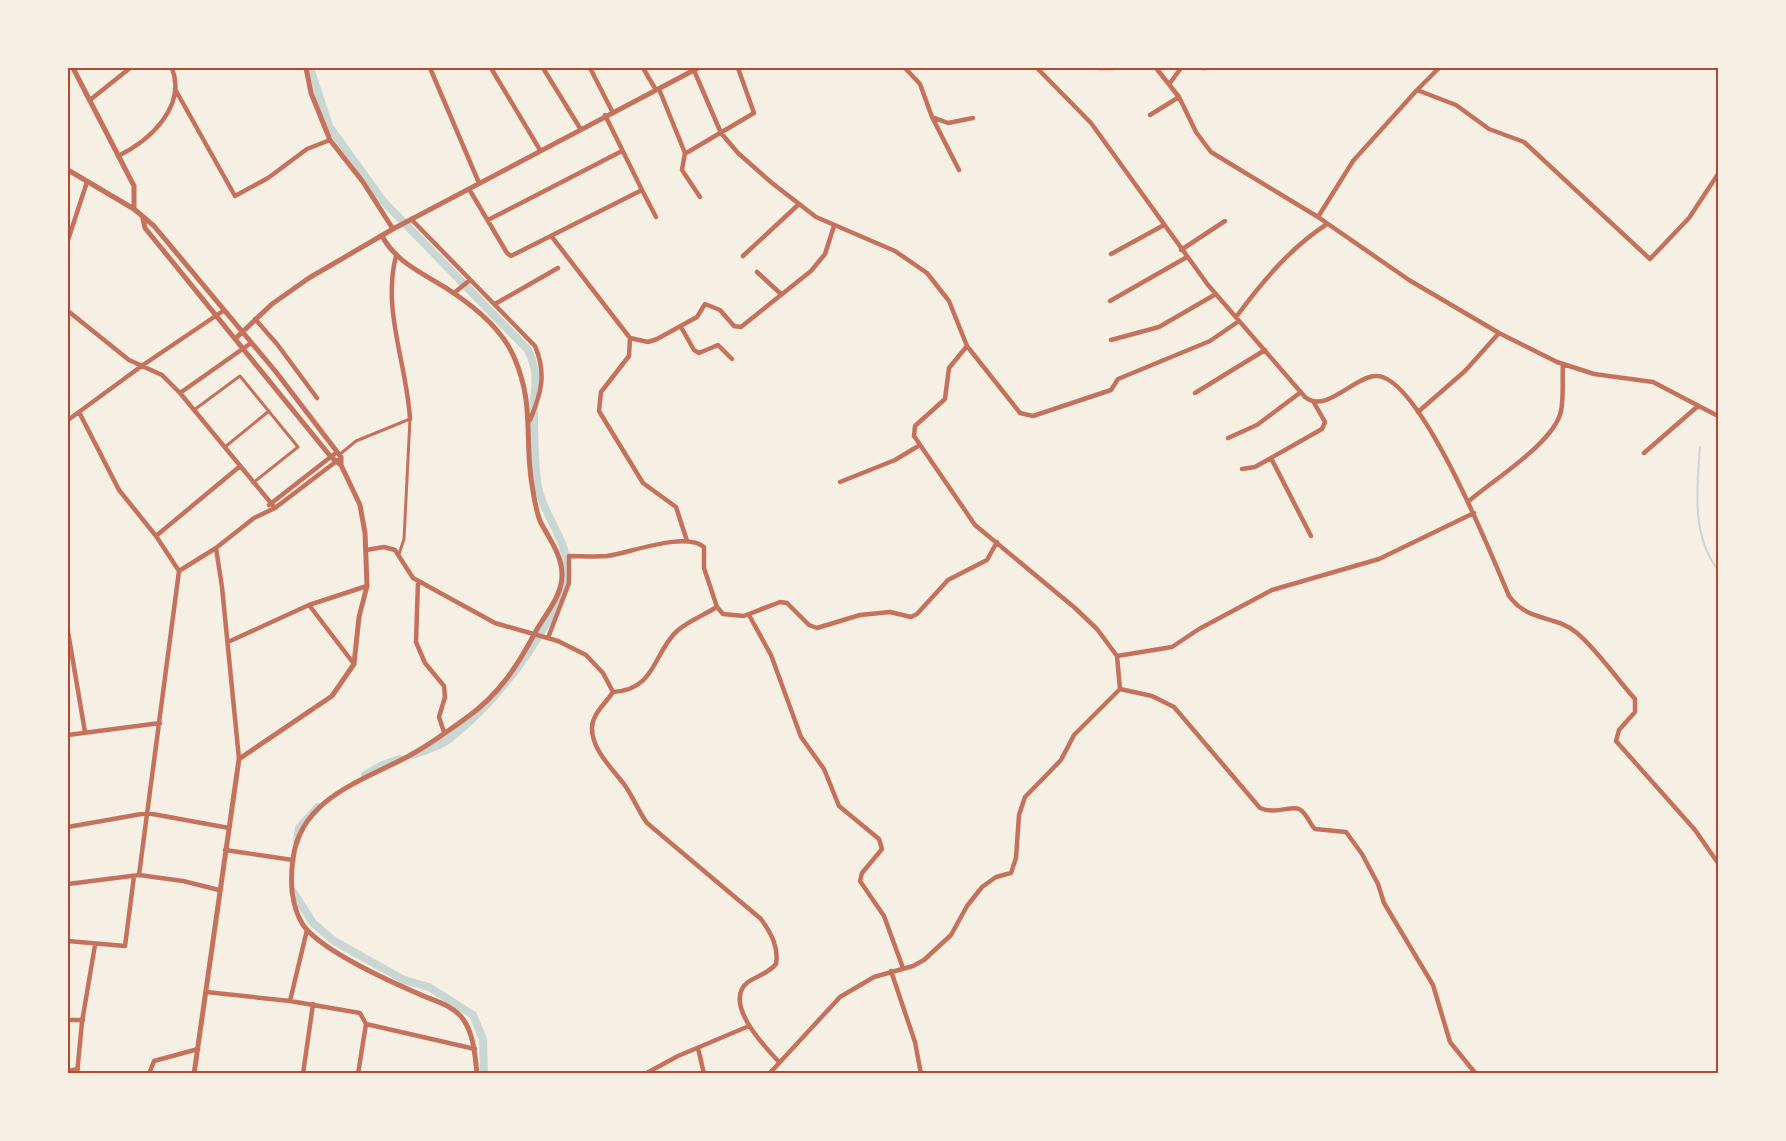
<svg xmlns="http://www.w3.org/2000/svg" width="1786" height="1141" font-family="'Source Sans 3',sans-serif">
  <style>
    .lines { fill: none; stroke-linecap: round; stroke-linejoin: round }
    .stream { stroke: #c9d6d2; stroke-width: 2 }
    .canal { stroke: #c9d6d2; stroke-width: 8 }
    .pedestrian { stroke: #c5725c; stroke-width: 3 }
    .minor { stroke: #c5725c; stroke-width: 4.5 }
    .tertiary { stroke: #c5725c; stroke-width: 5 }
    .neatline { fill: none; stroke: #b5482f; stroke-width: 2 }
  </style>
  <rect width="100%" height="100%" fill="#f6efe4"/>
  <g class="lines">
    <!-- stream -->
    <path class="stream" d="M1700,447C1697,488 1691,535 1718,570"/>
    <!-- canal -->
    <path class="canal" d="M310,68L329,126L383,201L528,350C540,375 534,386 534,412C534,434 534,458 537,480C540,511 565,535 567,566C569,585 559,601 550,617C524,664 492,705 449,739C438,747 424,751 412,755
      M365,775L382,765L400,759
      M297,841L299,828L318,807
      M293,892L313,923L334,941L404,980L429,987L473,1015L483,1039L484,1074"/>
    <!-- pedestrian -->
    <path class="pedestrian" d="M194,410L240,376L298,447L253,483
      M225,447L269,411
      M339,455L356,441L410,419L404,539L399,554"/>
    <!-- minor -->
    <path class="minor" d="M430,68L479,183
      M491,68L540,150
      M543,68L580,128
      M590,68L612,111
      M643,68L656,90
      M693,68L721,133L738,153L772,183L816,217L895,251L927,273L949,301L967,346L1020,413L1033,416L1111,390L1118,379L1210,341L1239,321
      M905,68L920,84L932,117L959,170
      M1037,68L1091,123L1208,285L1305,397C1326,414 1354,377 1375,376C1419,372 1493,559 1509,596C1529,623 1554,614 1577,633C1598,651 1616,678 1635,699V712L1619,730L1616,741L1695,830L1718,863
      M1099,68H1113
      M1156,68L1179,97L1196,132L1211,152L1318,217L1409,280L1499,333L1557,362L1594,374L1653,382L1718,416
      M1202,68H1206
      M1170,83L1181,68
      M175,89L235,196L268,178L307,149L330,140
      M659,89L685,153L688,152L754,113L738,68
      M1417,90L1439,68
      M90,100L130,68
      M1150,115L1179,97
      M932,117L948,123L973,118
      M685,153L682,170L700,197
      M118,156C149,141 187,107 172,68
      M469,189L507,253L511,256L642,190L605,115
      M642,190L656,217
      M1318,217L1353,161L1417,90L1456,105L1489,129L1524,142L1650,259L1689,218L1718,174
      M411,219L535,346C547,374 541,394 530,420
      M488,220L622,151
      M552,237L630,338L629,356L601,392L599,411L643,483L676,507L687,541
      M68,240L87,182
      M1181,250L1225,221
      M1111,254L1164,225
      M396,256C382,310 407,365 410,419
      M743,256L799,204
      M757,272L781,294
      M454,293L470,280
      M1110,301L1187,257
      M495,304L558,268
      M68,311L129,360L162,375L180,393L275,508
      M1236,317C1262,282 1290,248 1327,224
      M255,319L277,344L317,398
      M681,327L694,350L699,353L718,345L732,359
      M630,338L648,342L657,339L697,317L705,304L720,310L734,326L741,327L811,271L825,254L834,226
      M1111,340L1159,327L1216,294
      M967,346L949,368L945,399L915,426L914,436L975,525L1075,608L1097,629L1117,656
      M180,393L251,343
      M1195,393L1265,350
      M79,412L119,490L156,536L179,571
      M1418,412L1465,371L1499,333
      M68,420L143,365L223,311
      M1228,438L1257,425L1301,392
      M1644,453L1698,406
      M1271,458L1311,536
      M1242,469L1255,467L1322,429L1325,422L1313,401
      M840,482L895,460L920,445
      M1469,501C1493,480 1555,442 1561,411C1564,396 1562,379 1563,364
      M269,505L337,452
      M156,536L239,467
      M216,548L222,587L239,759
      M366,550L384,547L395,550L413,578L495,623L558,641L586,655L603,673L613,692C606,703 593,713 592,727C591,750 614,770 626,787C634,799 639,812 647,823L761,919C771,933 779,947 776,964C769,973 757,976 748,982C722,1002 764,1046 779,1062
      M179,571L216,548L254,518L275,508L338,460
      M418,581L416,642L425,663L444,686L445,697L439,717L444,732
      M309,605L354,664
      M749,615L771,655L801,737L824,769L839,806L879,839L882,849L862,873L860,881L884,916L903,968
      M68,632L85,732
      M548,638L569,583V556C581,556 594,557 607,556C630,553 685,531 704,547V568L717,607L723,614L744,616L780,602L787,603L809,625L817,628L860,615L890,612L911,617L917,614L948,580L987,560L997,542
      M228,642L309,605L367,586
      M1120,689L1152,696L1174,707L1260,808C1276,815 1291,805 1299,809C1307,813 1309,823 1315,829L1346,832L1362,854L1378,884L1384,903L1433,985L1450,1042L1476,1074
      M613,692C656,690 653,653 677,631C688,621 704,615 717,607
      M68,735L160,723
      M68,827L147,813L229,828
      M225,850L293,860
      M139,875L179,571
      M68,884L139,875L183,881L219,890
      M68,941L125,946L134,876
      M891,971L915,1042L921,1074
      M206,992L290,1001L360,1013L366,1024L358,1074
      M290,1001L307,930
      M68,1020H83
      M366,1024L475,1049
      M698,1048L704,1074
      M68,1071L78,1069
      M77,1074L82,1022L95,945
      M149,1074L154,1061L198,1049
      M303,1074L313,1004
      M645,1074L678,1056L749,1026
      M769,1074L840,997L874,977L913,966L924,960L951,935L967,906L982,887L996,877L1011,873L1016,858L1019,815L1025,797L1061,760L1074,735L1120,689L1117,656L1172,647L1199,629L1272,590L1379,559L1474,513"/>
    <!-- tertiary -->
    <path class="tertiary" d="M73,68L134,186V209
      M306,68L311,93L330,140L363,182L393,229
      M68,170L134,209L154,226L276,372L341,457V465L360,505L365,533L367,586L359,617L354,664L332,696L239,759L194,1074
      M143,219L145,228L331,457L341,465
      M382,236C397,264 427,275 452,292C476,308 502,329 514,357C535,405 524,438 532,485C534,497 536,513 541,523C550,540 562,555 562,575C562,596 546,613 536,631C518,665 499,695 466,718C447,732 426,747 405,758C359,782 300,800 293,859C290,880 291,906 303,925C322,951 389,981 419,994C434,1001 453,1005 463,1019C474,1035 475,1055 477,1074
      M235,339L272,304L309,278L393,229L698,68"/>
  </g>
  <!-- border -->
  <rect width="1786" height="1141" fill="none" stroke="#f6efe4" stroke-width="138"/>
  <rect x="69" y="69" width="1648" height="1003" class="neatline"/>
</svg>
